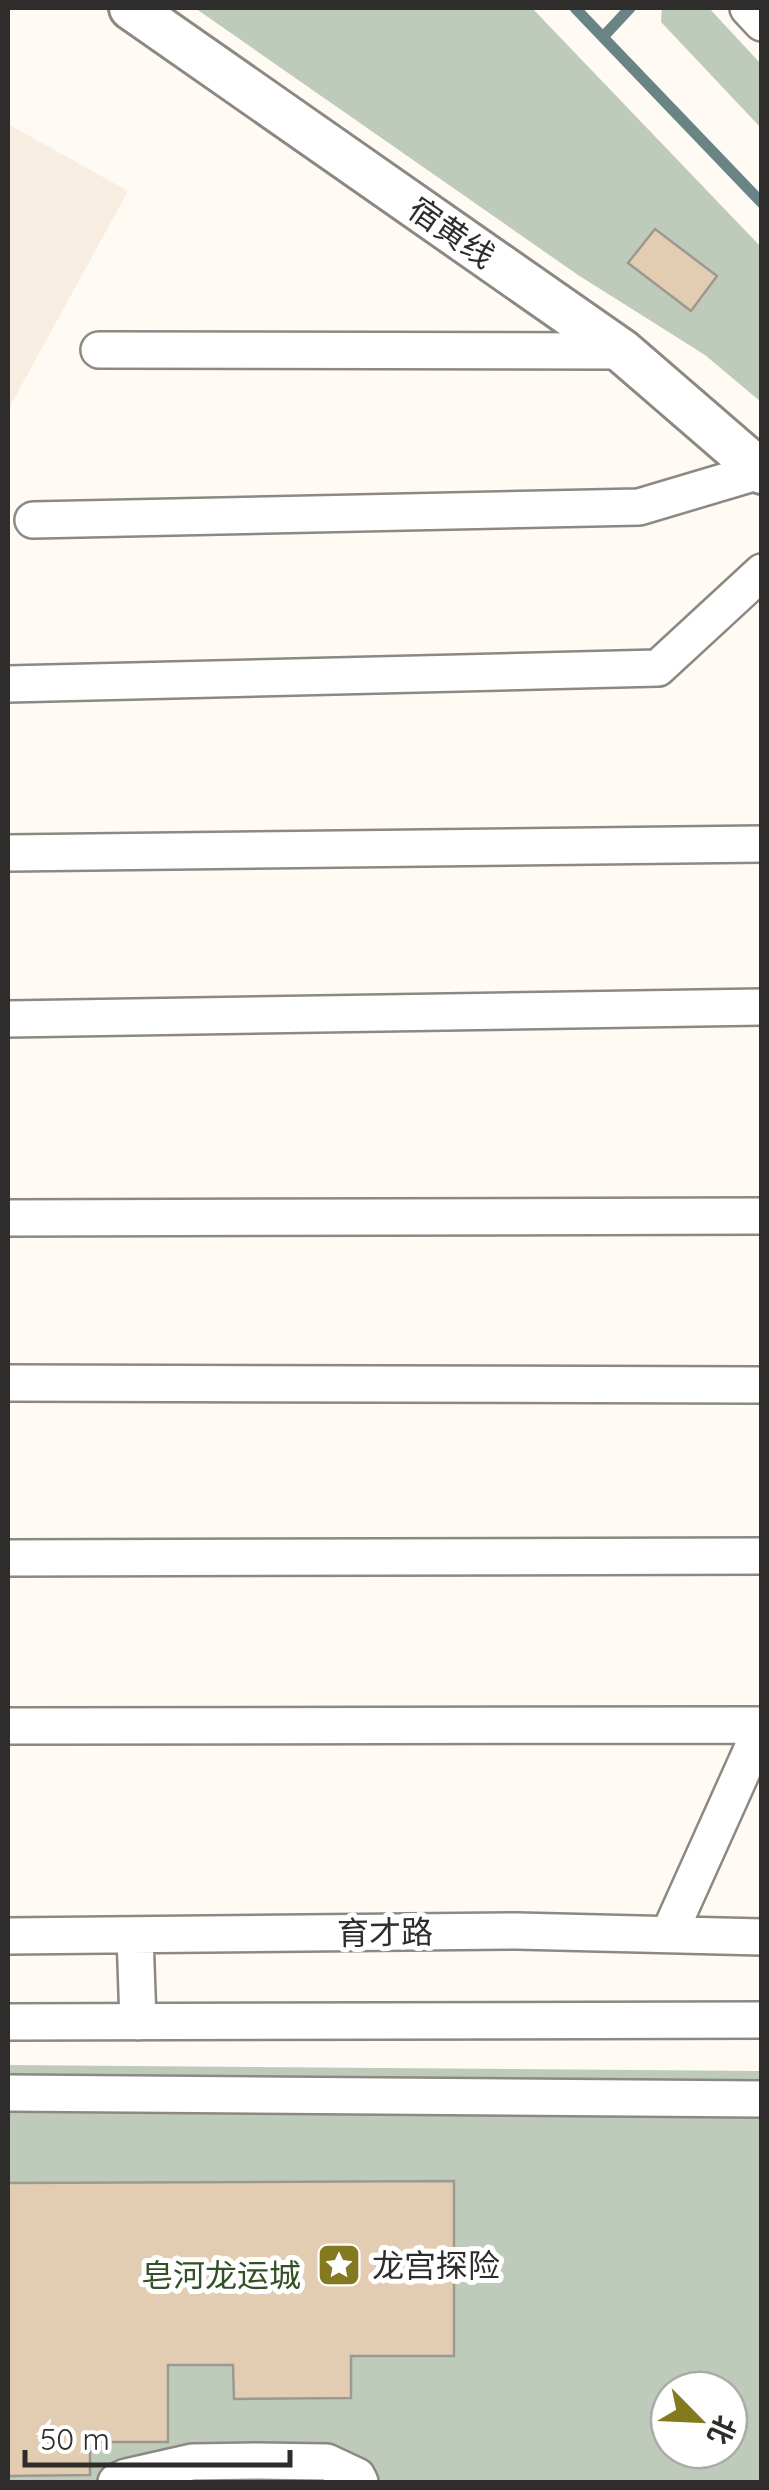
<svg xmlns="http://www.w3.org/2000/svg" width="769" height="2490" font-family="Quicksand,'Noto Sans SC',sans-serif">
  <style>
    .built { fill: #f7ede1 }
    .green { fill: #bfcbba; fill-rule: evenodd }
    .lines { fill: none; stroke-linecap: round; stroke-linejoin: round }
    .stream { stroke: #688485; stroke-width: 11 }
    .building { fill: #e3cdb2; stroke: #9c9892; stroke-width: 2.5 }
    .minor-casing { stroke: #8c8882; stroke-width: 40 }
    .major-casing { stroke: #8c8882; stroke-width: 48 }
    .minor { stroke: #fff; stroke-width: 35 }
    .major { stroke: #fff; stroke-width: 42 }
    .labels { text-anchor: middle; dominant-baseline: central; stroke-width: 10; stroke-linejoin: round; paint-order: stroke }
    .street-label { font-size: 32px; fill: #2f2d2b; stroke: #fff }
    .poi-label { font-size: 32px; fill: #2f2d2b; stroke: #fff; text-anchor: start }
    .park-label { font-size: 32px; fill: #334f25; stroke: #fff }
  </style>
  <rect width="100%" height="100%" fill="#fffaf4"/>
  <!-- built -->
  <path class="built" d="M8,124L128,191L8,410Z"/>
  <!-- green -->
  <path class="green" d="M195,8H532L761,247V402L705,355L578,275Z
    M662,8H709L761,64V128L661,22Z
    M8,2065L761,2071V2482H8ZM669,2390H729V2450H669Z"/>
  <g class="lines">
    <!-- stream -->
    <path class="stream" d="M575,8L762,203
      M603,37L630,8"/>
  </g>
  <!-- building -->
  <path class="building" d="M655,229L717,276L691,311L628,263Z
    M454,2181V2356H351V2398L234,2399L233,2365H168V2442H90V2475L8,2476V2183Z"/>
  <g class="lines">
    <defs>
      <path id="minor" d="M748,8L762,23
        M99,350L622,351
        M33,520L639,507L760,471
        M8,684L658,668L762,572
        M8,853L762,844
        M8,1019L762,1007
        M8,1218L762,1216
        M8,1383L762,1385
        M8,1558L762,1556
        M8,1726L762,1725
        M669,1934L762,1727
        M135,1935L138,2022
        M8,1936L517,1931L762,1937
        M8,2022L762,2020
        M8,2093L762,2099
        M116,2482L126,2477L192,2462L257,2461L327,2462L357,2476L360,2482"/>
      <path id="major" d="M131,8L622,351L762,472"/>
    </defs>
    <!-- minor casing -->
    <use href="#minor" class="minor-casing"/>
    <!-- major casing -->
    <use href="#major" class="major-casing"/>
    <!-- minor -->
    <use href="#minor" class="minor"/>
    <!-- major -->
    <use href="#major" class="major"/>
  </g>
  <!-- icons -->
  <defs>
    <symbol id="sight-square" viewBox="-11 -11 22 22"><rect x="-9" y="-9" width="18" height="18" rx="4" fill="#837a1f" stroke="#fff"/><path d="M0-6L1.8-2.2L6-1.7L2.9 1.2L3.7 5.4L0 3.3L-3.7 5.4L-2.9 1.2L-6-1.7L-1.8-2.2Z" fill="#fff"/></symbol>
  </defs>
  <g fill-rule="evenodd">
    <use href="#sight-square" x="314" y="2240" width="50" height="50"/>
  </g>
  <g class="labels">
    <!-- street labels -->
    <g class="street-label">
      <text transform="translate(452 232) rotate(35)">宿黄线</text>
      <text transform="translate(385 1932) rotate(-1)">育才路</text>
    </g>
    <!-- poi labels -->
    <g class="poi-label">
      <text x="372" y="2265">龙宫探险</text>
    </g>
    <!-- park labels -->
    <g class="park-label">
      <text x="221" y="2275">皂河龙运城</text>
    </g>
  </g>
  <!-- border -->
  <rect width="769" height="2490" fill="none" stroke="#2f2d2b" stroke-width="20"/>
  <!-- north arrow -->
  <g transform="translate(699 2420) rotate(114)"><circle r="48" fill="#ffffff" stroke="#acabaa" stroke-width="2.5"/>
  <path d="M0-8L18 38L0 25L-18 38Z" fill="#837a1f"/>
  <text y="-15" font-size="28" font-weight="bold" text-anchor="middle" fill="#2f2d2b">北</text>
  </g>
  <!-- scale -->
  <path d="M25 2450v15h265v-15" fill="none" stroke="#2f2d2b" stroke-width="5"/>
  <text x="40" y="2450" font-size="30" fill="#2f2d2b" stroke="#ffffff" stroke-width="8" paint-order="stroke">50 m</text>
</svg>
